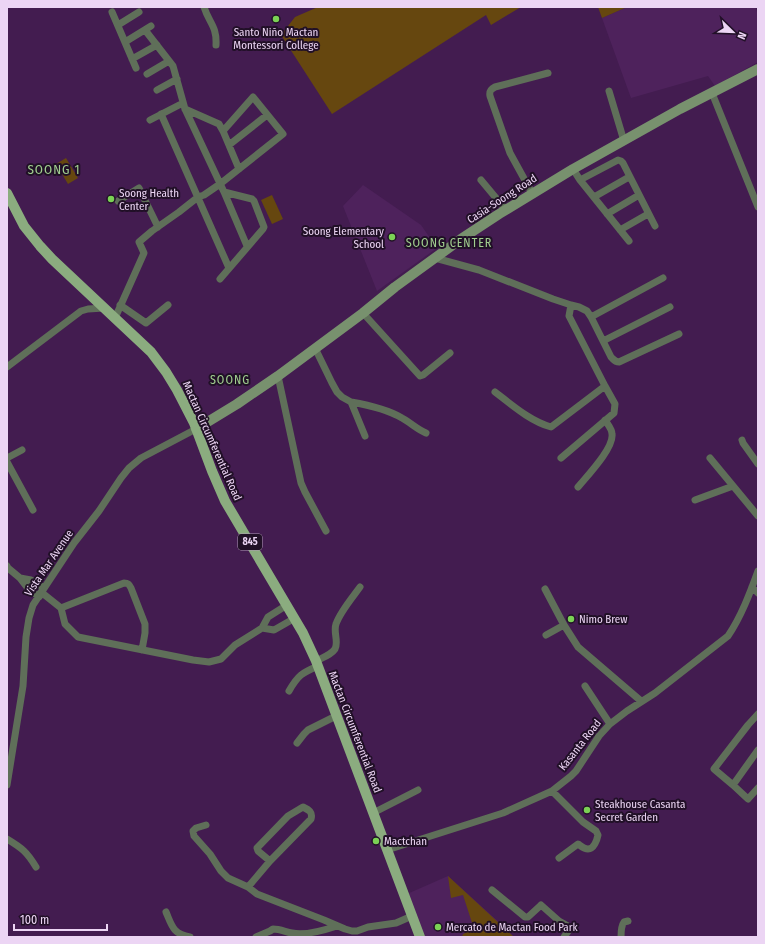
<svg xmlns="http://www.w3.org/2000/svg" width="765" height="944" font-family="'Fira Sans Condensed',sans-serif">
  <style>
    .built { fill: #4e225c }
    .green { fill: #66470f }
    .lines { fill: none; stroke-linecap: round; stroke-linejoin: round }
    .street { stroke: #5f6f59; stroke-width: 7 }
    .secondary { stroke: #78916e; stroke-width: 10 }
    .primary { stroke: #8bac7f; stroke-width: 10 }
    .poi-dot { fill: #7bd155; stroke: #211027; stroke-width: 1.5 }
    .labels { text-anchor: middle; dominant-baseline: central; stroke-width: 4; stroke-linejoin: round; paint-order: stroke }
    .shield { fill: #211027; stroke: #af9ab6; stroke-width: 1 }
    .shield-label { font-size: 10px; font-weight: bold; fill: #ecd5f4 }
    .poi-label { font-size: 11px; fill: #ecd5f4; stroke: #211027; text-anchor: start }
    .street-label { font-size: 11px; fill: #ecd5f4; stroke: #211027 }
    .neighbourhood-label { font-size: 12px; letter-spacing: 1px; fill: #a1cf8f; stroke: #211027 }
    .quarter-label { font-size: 13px; letter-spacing: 1px; fill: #a1cf8f; stroke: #211027 }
  </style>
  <rect width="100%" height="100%" fill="#431c50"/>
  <!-- built -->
  <path class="built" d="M627,7H755L758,14V62L715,86L708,76L631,98L602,18Z
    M363,185L421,225L437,248L377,291L343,206Z
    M448,876L501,924L514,937H423L407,894Z"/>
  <!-- green -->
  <path class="green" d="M318,7H521L491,25L486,15L332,114L281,35L295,17Z
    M598,7H627L602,18Z
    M66,158L78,178L68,184L56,164Z
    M272,195L283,219L272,224L261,200Z
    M448,876L514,937H462L463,934L474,929L463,895L451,898Z"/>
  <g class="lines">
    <!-- street -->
    <path class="street" d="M204,7C209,23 217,26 216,45
      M112,12L136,68
      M118,25L139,12
      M145,30L173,66L185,109L224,192L252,199L254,201L264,227L263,229L220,279
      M125,42L151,26
      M132,59L157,45
      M147,74L169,61
      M157,90L177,79
      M609,91L624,141
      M712,93L758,207
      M185,109L219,124L223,131
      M161,114L229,268
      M150,120L183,103
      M229,145L267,115
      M573,169L580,180L629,241
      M481,180L506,210
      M580,180L618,160L621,161L623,163L655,226
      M224,192L247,246
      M532,193L510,153L490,96C489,91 491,89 495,87L548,73
      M594,197L629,177
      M118,201L139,188L158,227
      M607,214L639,195
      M620,230L648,214
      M435,258L479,270L553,299L571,305L569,316L605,386L551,427C530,421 512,405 495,392
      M120,305L146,323L168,305
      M571,305L579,307L587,311L591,317L663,278
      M363,313L420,376L423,375L450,353
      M591,317L611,357C614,360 615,362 619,362L679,334
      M115,318L144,253L139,242L152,231L179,212L198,197L204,195L220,184L283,134L253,97L223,131L239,169
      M603,341L670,307
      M315,348L332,383L337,392L342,397L351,402L365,436
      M7,367L81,311L88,309L104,308
      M278,376L301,483L305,492L326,531
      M351,402C368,405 387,409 402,418C411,423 417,429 426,433
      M742,440L743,443L758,464
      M7,458L22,450
      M561,458L614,413L615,404L605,386
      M710,458L758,516
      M7,462L33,510
      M578,487C587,476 614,448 612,434C612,429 608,425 605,420
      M695,500L733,486
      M7,566L8,568L20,578
      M752,587L758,593
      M545,589L564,625L578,647L641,701
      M41,592L61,608L65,624L78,637L193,660L209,662L221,659L235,645L262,628L268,617L287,605
      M39,597L27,587L20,578L31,580L44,588
      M61,608L124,583C128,583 129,584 131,588L145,624V633L142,650
      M262,628L274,630L295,618
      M546,635L564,625
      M316,661C322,658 331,655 335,649C339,642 333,632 336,624C340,612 352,598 360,587
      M585,686L610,724
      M289,691C298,675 302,673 318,666
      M758,714L748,725L714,769L733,785L748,799L758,788
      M297,743L304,734L308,730L336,716
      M7,785L23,686L26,637L29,618L33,605L74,543L99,511L121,478L129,468L141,458L196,429
      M733,785L758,750
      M552,791L583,822L596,831L598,835C597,840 594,849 588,849C584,849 581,846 578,844L559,858
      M373,813L418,790
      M206,825L196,828L193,831L194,836L210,854L221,871L228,878L248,887L257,894L324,920L345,929L352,931H357L368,927L396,923L412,916
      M7,839C22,848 27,852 36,867
      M387,850L503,813L552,791L571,776L576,771L599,736L610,724L627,711L655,693L728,636C741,617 750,593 758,571
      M248,887L270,861L311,819C313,812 309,810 303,807L288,816L257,848L258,851L270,861
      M492,890L525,917H528L540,906L541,905L559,921L568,926L569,928V930L564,937
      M166,912C172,926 173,934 190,937
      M256,937L270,931L273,929C280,929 286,932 292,933C305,936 325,930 337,926
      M621,937C621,932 621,926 624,922L628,921"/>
    <!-- secondary -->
    <path class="secondary" d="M196,429L237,404L278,376L363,313L395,287L461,239L499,214L573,169L680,109L758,69"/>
    <!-- primary -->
    <path class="primary" d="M7,193L24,226L40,246L52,259L151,352L166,372L177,390L194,423L212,471L225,501L303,633L316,661L420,937"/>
  </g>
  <!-- markers -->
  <g class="poi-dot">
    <circle cx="276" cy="19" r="4"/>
    <circle cx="111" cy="199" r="4"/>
    <circle cx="392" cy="237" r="4"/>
    <circle cx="571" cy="619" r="4"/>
    <circle cx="587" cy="810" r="4"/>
    <circle cx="376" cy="841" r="4"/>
    <circle cx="438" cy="927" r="4"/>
  </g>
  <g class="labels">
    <!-- shield labels -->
    <rect class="shield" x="238" y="534" width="24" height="16" rx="3"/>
    <g class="shield-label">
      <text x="250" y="542">845</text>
    </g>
    <!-- poi labels -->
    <g class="poi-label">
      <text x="276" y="32" text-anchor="middle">Santo Niño Mactan<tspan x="276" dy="13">Montessori College</tspan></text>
      <text x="119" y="193">Soong Health<tspan x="119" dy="13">Center</tspan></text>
      <text x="384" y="231" text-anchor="end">Soong Elementary<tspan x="384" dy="13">School</tspan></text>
      <text x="579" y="619">Nimo Brew</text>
      <text x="595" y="804">Steakhouse Casanta<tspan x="595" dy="13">Secret Garden</tspan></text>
      <text x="384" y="841">Mactchan</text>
      <text x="446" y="927">Mercato de Mactan Food Park</text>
    </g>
    <!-- street labels -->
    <g class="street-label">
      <text transform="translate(502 199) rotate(-33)">Casia-Soong Road</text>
      <text transform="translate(212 441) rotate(66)">Mactan Circumferential Road</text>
      <text transform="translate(49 563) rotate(-56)">Vista Mar Avenue</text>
      <text transform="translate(355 732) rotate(69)">Mactan Circumferential Road</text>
      <text transform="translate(580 745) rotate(-52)">Kasanta Road</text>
    </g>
    <!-- neighbourhood labels -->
    <g class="neighbourhood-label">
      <text x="449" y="243">SOONG CENTER</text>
      <text x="230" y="380">SOONG</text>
    </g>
    <!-- quarter labels -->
    <g class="quarter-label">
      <text x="54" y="169">SOONG 1</text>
    </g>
  </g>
  <!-- border -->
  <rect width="765" height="944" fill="none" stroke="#ecd5f4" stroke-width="16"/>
  <!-- north arrow -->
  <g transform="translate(733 32) rotate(113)" stroke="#211027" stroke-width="3" paint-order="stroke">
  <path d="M0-3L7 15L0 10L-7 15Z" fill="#ecd5f4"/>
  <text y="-6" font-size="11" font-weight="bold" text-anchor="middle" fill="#ecd5f4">N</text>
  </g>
  <!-- scale -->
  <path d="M14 924v6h93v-6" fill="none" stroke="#ecd5f4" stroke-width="2"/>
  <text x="20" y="924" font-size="12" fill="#ecd5f4" stroke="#211027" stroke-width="3" paint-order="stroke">100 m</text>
</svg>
